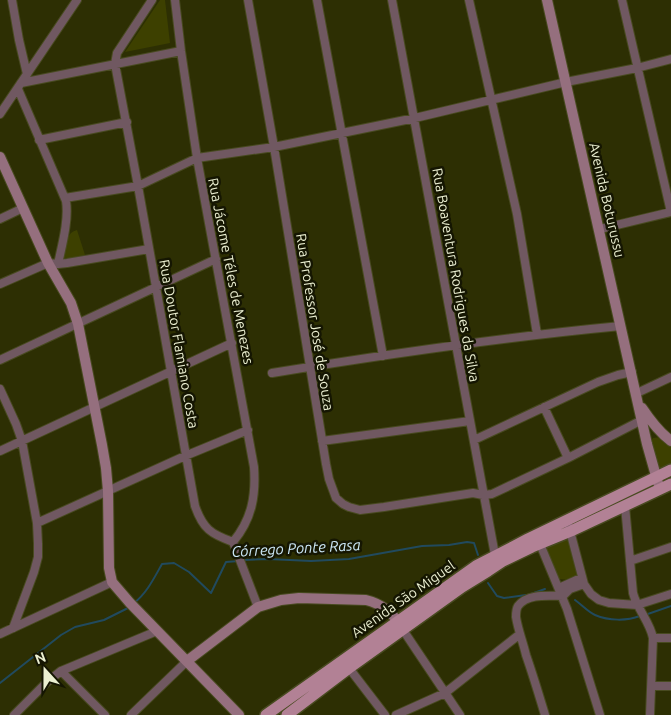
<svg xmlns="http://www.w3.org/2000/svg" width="671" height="715" font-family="Ubuntu,sans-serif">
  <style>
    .green { fill: #3d4000 }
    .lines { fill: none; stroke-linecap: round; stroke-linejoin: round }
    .stream { stroke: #214a5e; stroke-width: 2 }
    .minor-casing { stroke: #484a20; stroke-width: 10 }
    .secondary-casing { stroke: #484a20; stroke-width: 12 }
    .primary-casing { stroke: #484a20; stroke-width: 14 }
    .minor { stroke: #705861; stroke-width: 8 }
    .secondary { stroke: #956f7e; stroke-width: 10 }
    .primary { stroke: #b28195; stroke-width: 11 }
    .labels { text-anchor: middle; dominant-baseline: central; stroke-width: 5; stroke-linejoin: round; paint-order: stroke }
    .street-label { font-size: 14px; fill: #ecf0d2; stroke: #151602 }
    .water-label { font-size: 15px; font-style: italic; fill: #cce7f6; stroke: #151602 }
  </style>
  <rect width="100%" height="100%" fill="#2d2f03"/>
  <!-- green -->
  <path class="green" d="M160,0H165L170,43L125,52Z
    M77,230L85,255L66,259L64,258C66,247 65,233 77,230Z
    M661,437L671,445V468L657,475L649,443L653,438Z
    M569,539L578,576L570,580L559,579L544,547Z"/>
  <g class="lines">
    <!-- stream -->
    <path class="stream" d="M243,560L268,559L311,561L349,559L422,546L449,545L467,542L474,543L478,555
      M488,583L497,596L504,598L526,595
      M531,594L545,589
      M575,600C582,605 588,612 595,615C609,621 627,621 640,616
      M134,603C147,593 154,578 162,564L174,563L189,572L211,593L226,562L239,561
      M645,615L671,606
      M0,683L61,635L75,627L104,620L128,608"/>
    <defs>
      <path id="minor" d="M12,0L19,40L27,74
        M152,0L117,53L115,64L138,186L195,506C203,529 211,534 233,542L258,607
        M175,0L181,51L197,158L254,467C256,496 252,519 233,542
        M248,0L274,147L326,464L329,479L336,498L343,504L349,507L360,510L384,507L473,493L483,495L492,494L568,458L642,420
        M317,0L383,356
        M392,0L495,555
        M469,0L517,214L537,334
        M622,0L671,212
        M21,83L181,51
        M18,89L66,201C69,220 62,245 58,264
        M0,114L77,0
        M39,140L127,122
        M65,198L138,186L197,158L274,147L415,118L566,82L637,68L671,59
        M0,219L23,208
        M600,229L671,212
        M0,284L48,263L58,264L67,263L149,249
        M0,360L216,259
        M272,373C388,354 504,337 621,326
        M0,389L16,424L22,441L37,523L38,544V557L34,572L13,628
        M637,393L671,377
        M544,407L568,458
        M474,440L598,382L618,375L632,372
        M322,441L470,421
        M0,451L232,343
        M625,506L633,593C637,609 650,622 653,638L650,715
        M37,523L185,456L248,430
        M569,527L584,584L591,594L599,600L609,603L637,605L671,594
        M540,544L567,609L600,715
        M630,561L671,547
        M559,588L581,578
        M563,596L570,589L584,584
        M403,630L460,715
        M0,634L112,582
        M653,638H671
        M349,668L385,715
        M61,671L105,715
        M652,686H671
        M14,715L47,682L61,671L157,631
        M131,715L187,661
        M396,715L445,693L520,634
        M545,715C539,695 533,675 526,655C523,642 518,630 516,617C516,613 516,609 518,606C528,593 549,596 563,596"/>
      <path id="secondary" d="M547,0L647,444L658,483
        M0,157L48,263L71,303L78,324L102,445L106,468L108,491L109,568L112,582L130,603L239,715
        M642,408C650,420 659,432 671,441
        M187,661L258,607L281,600L299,598L366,600C383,604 394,614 402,628"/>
      <path id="primary" d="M266,715L476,566L528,539L671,470
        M287,715L349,668L462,587L488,571L503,561L532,547L571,531L671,484"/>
    </defs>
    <!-- minor casing -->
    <use href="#minor" class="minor-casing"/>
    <!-- secondary casing -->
    <use href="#secondary" class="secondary-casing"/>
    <!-- primary casing -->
    <use href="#primary" class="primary-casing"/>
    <!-- minor -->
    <use href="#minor" class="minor"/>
    <!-- secondary -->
    <use href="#secondary" class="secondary"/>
    <!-- primary -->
    <use href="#primary" class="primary"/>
  </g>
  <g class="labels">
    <!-- street labels -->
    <g class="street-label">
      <text transform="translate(607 200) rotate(77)">Avenida Boturussu</text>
      <text transform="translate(231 271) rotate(79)">Rua Jácome Téles de Menezes</text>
      <text transform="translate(456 275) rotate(80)">Rua Boaventura Rodrigues da Silva</text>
      <text transform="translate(315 322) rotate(81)">Rua Professor José de Souza</text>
      <text transform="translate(179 344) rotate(80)">Rua Doutor Flamiano Costa</text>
      <text transform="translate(403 599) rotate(-35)">Avenida São Miguel</text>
    </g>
    <!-- water labels -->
    <g class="water-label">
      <text transform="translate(296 548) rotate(-3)">Córrego Ponte Rasa</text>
    </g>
  </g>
  <!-- north arrow -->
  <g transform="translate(45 670) rotate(339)" stroke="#151602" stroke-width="4" paint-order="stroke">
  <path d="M0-4L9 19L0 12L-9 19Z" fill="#ecf0d2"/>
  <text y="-8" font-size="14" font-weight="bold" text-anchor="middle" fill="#ecf0d2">N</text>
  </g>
</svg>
